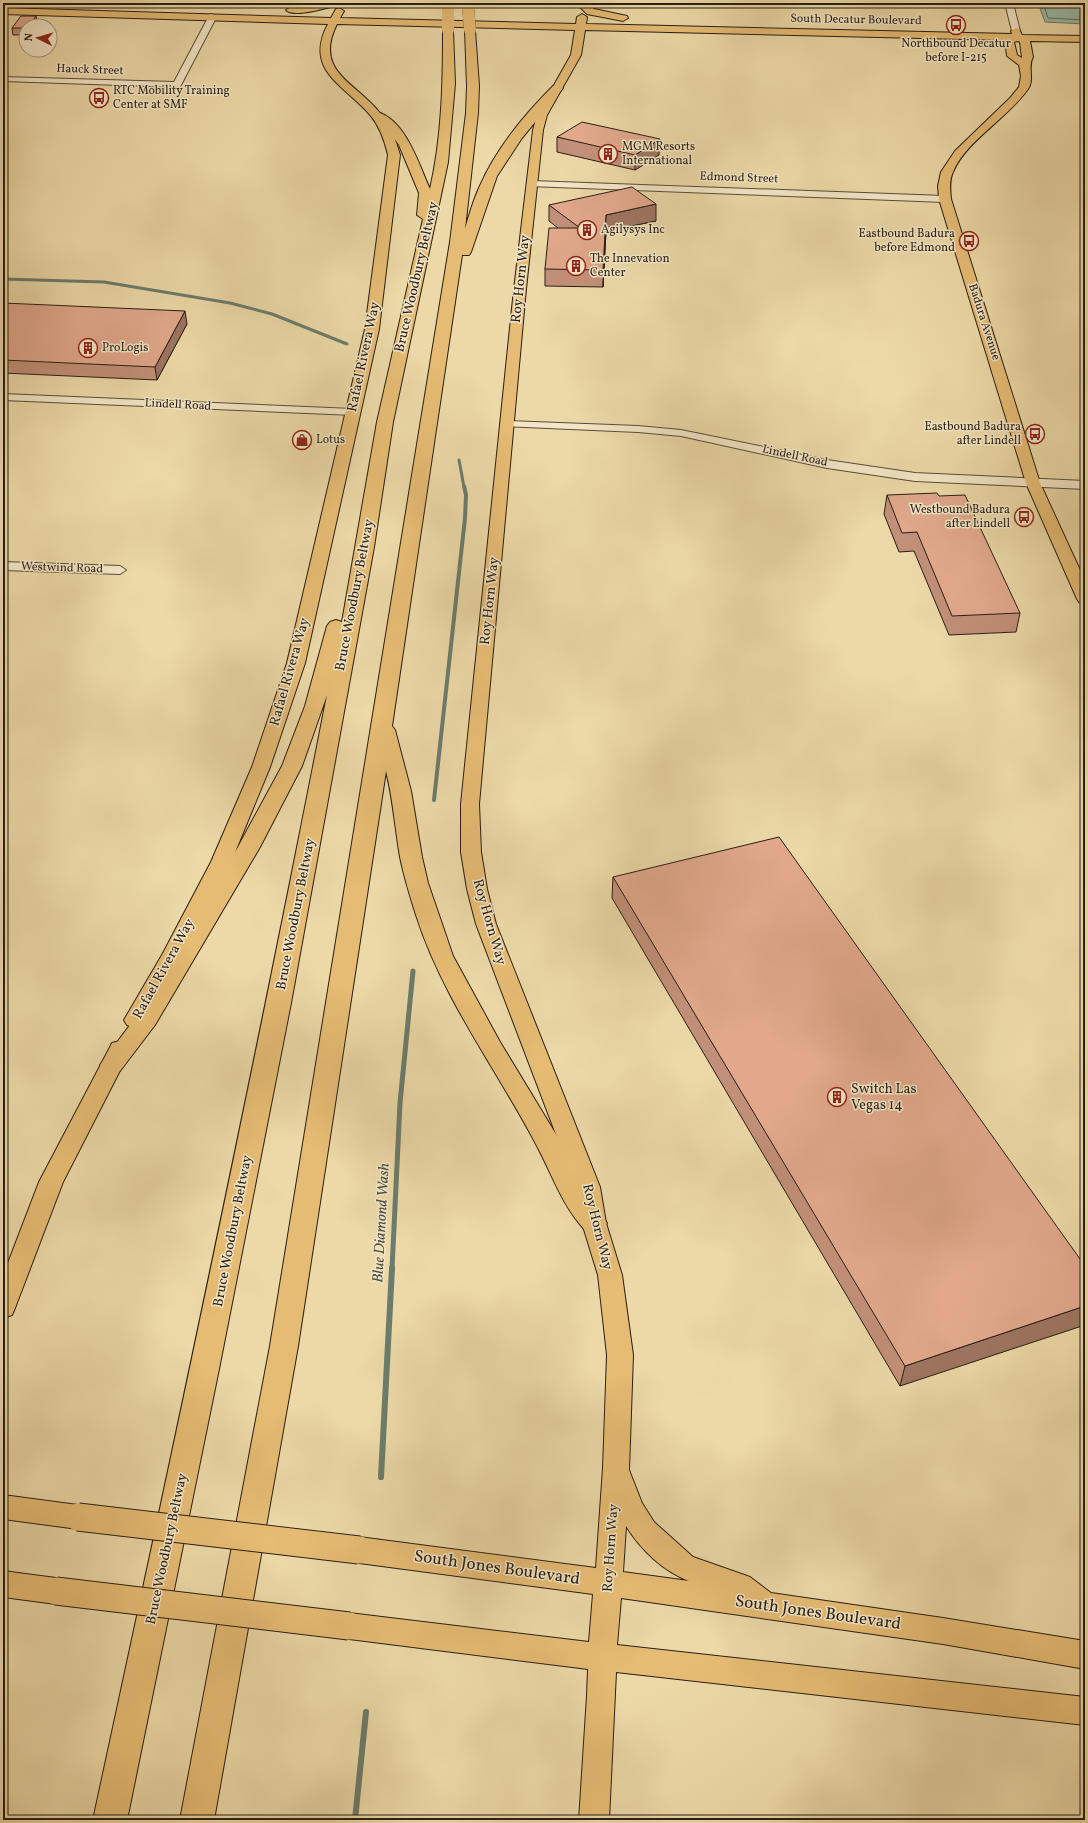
<svg xmlns="http://www.w3.org/2000/svg" width="1088" height="1823" font-family="Vollkorn,serif">
  <style>
    .water { fill: #99baa6; stroke: #6b7c6c }
    .lines { fill: none; stroke-linecap: round; stroke-linejoin: round }
    .shore { stroke: #606c5d; stroke-width: 1 }
    .stream-far3 { stroke: #6b7c6c; stroke-width: 3 }
    .stream-far2 { stroke: #6b7c6c; stroke-width: 4 }
    .stream-far1 { stroke: #6b7c6c; stroke-width: 5 }
    .stream { stroke: #6b7c6c; stroke-width: 6 }
    .minor-casing { stroke: #584d39; stroke-width: 2 }
    .major-casing { stroke: #271e14; stroke-width: 2 }
    .highway-casing { stroke: #271e14; stroke-width: 2 }
    .minor { fill: #f3e6c6; fill-rule: evenodd }
    .major { fill: #e6bc74; fill-rule: evenodd }
    .highway { fill: #e6bc74; fill-rule: evenodd }
    .major-bridge-casing { stroke: #271e14; stroke-width: 29; stroke-linecap: butt }
    .highway-bridge-casing { stroke: #271e14; stroke-width: 12; stroke-linecap: butt }
    .major-bridge { stroke: #e6bc74; stroke-width: 27 }
    .highway-bridge { stroke: #e6bc74; stroke-width: 12 }
    .wall { fill: #c29078; stroke: #271e14 }
    .shaded-wall { fill: #9e7662; stroke: #271e14 }
    .building { fill: #e1a88c; stroke: #271e14 }
    .labels { text-anchor: middle; dominant-baseline: central; stroke-width: 3; stroke-linejoin: round; paint-order: stroke }
    .far-street-label { font-size: 12px; fill: #271e14; stroke: #f3e6c6 }
    .far-poi-label { font-size: 12px; fill: #271e14; stroke: #f3e6c6; text-anchor: start }
    .street-label { font-size: 14px; fill: #271e14; stroke: #f3e6c6 }
    .poi-label { font-size: 14px; fill: #271e14; stroke: #f3e6c6; text-anchor: start }
    .water-label { font-size: 15px; font-style: italic; fill: #494d40; stroke: #f3e6c6 }
    .near-street-label { font-size: 17px; fill: #271e14; stroke: #f3e6c6 }
  </style>
  <rect width="100%" height="100%" fill="#ecd9a7"/>
  <filter id="stains"><feTurbulence type="fractalNoise" baseFrequency=".005" numOctaves="4"/><feColorMatrix values="0 0 0 0 .2 0 0 0 0 .09 0 0 0 0 .02 0 0 0 .5 -.17"/></filter>
  <radialGradient id="worn" r=".72"><stop offset=".6" stop-color="#630" stop-opacity="0"/><stop offset="1" stop-color="#630" stop-opacity=".3"/></radialGradient>
  <!-- water -->
  <path class="water" d="M1038,3H1057L1085,9V24L1045,22Z"/>
  <g class="lines">
    <!-- shore -->
    <path class="shore" d="M1043,3L1048,18L1085,20"/>
    <!-- stream-far3 -->
    <path class="stream-far3" d="M3,279L104,282L230,303L272,314L347,344
      M459,460L464,487"/>
    <!-- stream-far2 -->
    <path class="stream-far2" d="M434,800L465,518L466,495L464,486"/>
    <!-- stream-far1 -->
    <path class="stream-far1" d="M392,1269L400,1103L413,971"/>
    <!-- stream -->
    <path class="stream" d="M381,1477L392,1268
      M355,1820L366,1712"/>
    <defs>
      <path id="minor" d="M1005,3H1013L1020,31L1019,33L1012,31Z
        M210,14L217,16L180,87L3,81V77L174,82Z
        M532,181L945,196L950,199L945,202L529,186L527,184Z
        M3,394L353,409L359,412L353,415L3,400Z
        M506,421L638,426L681,430L827,460L915,473L1085,481V489L915,481L827,468L681,436L638,432L502,426L500,424Z
        M3,562L120,566L126,570L120,574L3,570Z"/>
      <path id="major" d="M3,8L331,18L336,9L339,8L344,11L340,18L576,24L577,17L582,14L587,17L586,24L1012,34L1011,31L1016,28L1019,29L1022,35L1085,36V42L1030,41L1033,57C1027,68 1035,79 1028,89C1008,118 966,141 953,172C949,180 950,190 951,199L1040,483L1085,581V604L1079,602L1077,599L1026,483L939,199L938,186L941,172L955,151L1010,98L1019,87L1021,76L1019,65L1007,56L1005,40L585,30L581,55L547,115L543,130L526,289L479,804L481,852L487,889L496,924L600,1187L606,1223L622,1275L633,1355L629,1470L642,1503L654,1522L693,1557L750,1577L771,1593L943,1618L1085,1641V1669L943,1644L621,1598L617,1645L1085,1697V1725L616,1672L609,1820H579L587,1696L588,1669L349,1639L339,1635L335,1626L339,1617L349,1613L589,1642L593,1594L359,1563L349,1559L345,1550L349,1541L359,1537L596,1568L603,1468L607,1355L598,1275L582,1223L576,1187L476,924L467,889L461,852V804L514,289L533,130L537,115L571,55L575,30L337,24C313,72 356,82 380,113C390,125 396,140 400,155L379,329L305,663L270,767L231,862L182,955L146,1020L143,1025L135,1028L127,1025L124,1020L162,955L211,862L252,767L287,663L365,329L388,155C385,142 380,127 371,116C345,85 303,71 328,24L3,14ZM1018,41L1020,42L1022,58L1017,55L1014,42ZM626,1526C641,1550 663,1571 689,1581L623,1572Z
        M120,1041L128,1043L131,1049L63,1182L15,1308L12,1315L3,1318V1276L39,1182L109,1049L112,1043Z
        M3,1495L78,1505L88,1508L92,1517L88,1526L78,1529L3,1519Z
        M3,1571L56,1578L66,1582L70,1591L66,1600L56,1604L3,1597Z"/>
      <path id="highway" d="M323,3H338L337,5C327,8 293,18 286,10L291,7Z
        M576,3H587L594,9L627,16L628,18L623,21L587,14Z
        M448,27L453,30L455,84L448,162L393,422L374,547L291,1003L219,1369L127,1820H93C174,1446 254,1071 327,695L302,766L260,847L155,1025L120,1071L112,1074L104,1071L100,1065L139,1013L238,847L282,766L305,706L327,626L330,622L336,620L342,622L377,422L423,219L417,215L419,193L399,145L385,126L371,116L377,112C406,120 419,165 430,189C442,137 443,83 443,30Z
        M470,27L475,30L479,86L478,113L465,229C469,215 473,201 479,188C495,150 524,115 553,86H561L563,88L522,138L497,176L471,252L469,255H462L392,726L395,730L411,791L422,857L428,883L453,956L500,1042L560,1141L581,1186L607,1223L603,1230C597,1232 589,1235 584,1229C563,1206 553,1177 539,1150C499,1072 443,1000 416,915C410,896 404,877 400,857C395,828 393,799 386,771L298,1346L214,1820H180L270,1346L450,242L466,113L467,86L465,30Z"/>
    </defs>
    <!-- minor casing -->
    <use href="#minor" class="minor-casing"/>
    <!-- major casing -->
    <use href="#major" class="major-casing"/>
    <!-- highway casing -->
    <use href="#highway" class="highway-casing"/>
    <!-- minor -->
    <use href="#minor" class="minor"/>
    <!-- major -->
    <use href="#major" class="major"/>
    <!-- highway -->
    <use href="#highway" class="highway"/>
    <defs>
      <path id="major-bridge" d="M78,1517L359,1550
        M56,1591L349,1626"/>
      <path id="highway-bridge" d="M468,6L470,30
        M448,7V30"/>
    </defs>
    <!-- major-bridge casing -->
    <use href="#major-bridge" class="major-bridge-casing"/>
    <!-- highway-bridge casing -->
    <use href="#highway-bridge" class="highway-bridge-casing"/>
    <!-- major-bridge -->
    <use href="#major-bridge" class="major-bridge"/>
    <!-- highway-bridge -->
    <use href="#highway-bridge" class="highway-bridge"/>
  </g>
  <!-- wall -->
  <path class="wall" d="M38,23L35,26H26V35H13L12,28Z
    M557,137L659,155L635,170L557,152Z
    M549,205L656,221L606,231L603,287L545,286V269L558,228L549,221Z
    M3,303L187,324L157,380L3,373Z
    M887,495L1020,613L1016,632L949,635L914,551L899,552L884,514Z
    M613,877L1085,1266L900,1386L612,898Z"/>
  <!-- shaded-wall -->
  <path class="shaded-wall" d="M36,16L38,23L35,26H29Z
    M660,139L659,155L635,170V155Z
    M656,204V221L606,231L603,287L606,215Z
    M185,311L187,324L157,380L155,367Z
    M1085,1306V1325L900,1386L905,1366Z"/>
  <!-- building -->
  <path class="building" d="M21,16H36L29,26H26V28H12Z
    M582,122L660,139L635,155L557,137Z
    M632,187L656,204L606,215L603,270L545,269L549,228H580L549,205Z
    M3,303L185,311L155,367L3,360Z
    M937,493L939,496L965,495L1020,613L952,616L917,532L902,533L887,495Z
    M779,837L1085,1266V1306L905,1366L613,877Z"/>
  <!-- icons -->
  <defs>
    <symbol id="bus-ring" viewBox="-11 -11 22 22"><circle r="9.5" fill="#f3e6c6" stroke="#8f2418" stroke-width="1.5"/><path d="M-5-6H5V4H4V6H2V4H-2V6H-4V4H-5ZM-3.5-4V0h7V-4ZM-3.5 1.2v1.5H-2V1.2ZM2 1.2v1.5H3.5V1.2Z" fill="#8f2418"/></symbol>
    <symbol id="building-ring" viewBox="-11 -11 22 22"><circle r="9.5" fill="#f3e6c6" stroke="#8f2418" stroke-width="1.5"/><path d="M-4-6H4V6H1V3H-1V6H-4ZM-2.5-4.3h1.7v1.8h-1.7ZM.8-4.3h1.7v1.8H.8ZM-2.5-1h1.7V.8h-1.7ZM.8-1h1.7V.8H.8Z" fill="#8f2418"/></symbol>
    <symbol id="shop-ring" viewBox="-11 -11 22 22"><circle r="9.5" fill="#f3e6c6" stroke="#8f2418" stroke-width="1.5"/><path d="M-5-2.5h2.3a2.7 3.5 0 0 1 5.4 0H5L5.5 6h-11ZM-1.5-2.5h3a1.5 2.3 0 0 0-3 0Z" fill="#8f2418"/></symbol>
  </defs>
  <g fill-rule="evenodd">
    <use href="#bus-ring" x="945" y="14" width="22" height="22"/>
    <use href="#bus-ring" x="88" y="87" width="22" height="22"/>
    <use href="#building-ring" x="597" y="143" width="22" height="22"/>
    <use href="#building-ring" x="576" y="219" width="22" height="22"/>
    <use href="#bus-ring" x="958" y="230" width="22" height="22"/>
    <use href="#building-ring" x="565" y="255" width="22" height="22"/>
    <use href="#building-ring" x="77" y="337" width="22" height="22"/>
    <use href="#bus-ring" x="1024" y="423" width="22" height="22"/>
    <use href="#shop-ring" x="291" y="429" width="22" height="22"/>
    <use href="#bus-ring" x="1013" y="506" width="22" height="22"/>
    <use href="#building-ring" x="826" y="1086" width="22" height="22"/>
  </g>
  <g class="labels">
    <!-- far-street labels -->
    <g class="far-street-label">
      <text transform="translate(856 20) rotate(1)">South Decatur Boulevard</text>
      <text transform="translate(90 70) rotate(2)">Hauck Street</text>
      <text transform="translate(739 178) rotate(2)">Edmond Street</text>
      <text transform="translate(984 322) rotate(72)">Badura Avenue</text>
      <text transform="translate(178 405) rotate(3)">Lindell Road</text>
      <text transform="translate(795 456) rotate(12)">Lindell Road</text>
      <text transform="translate(62 568) rotate(2)">Westwind Road</text>
    </g>
    <!-- far-poi labels -->
    <g class="far-poi-label">
      <text x="956" y="44" text-anchor="middle">Northbound Decatur<tspan x="956" dy="14">before I-215</tspan></text>
      <text x="113" y="91">RTC Mobility Training<tspan x="113" dy="14">Center at SMF</tspan></text>
      <text x="622" y="147">MGM Resorts<tspan x="622" dy="14">International</tspan></text>
      <text x="601" y="230">Agilysys Inc</text>
      <text x="955" y="234" text-anchor="end">Eastbound Badura<tspan x="955" dy="14">before Edmond</tspan></text>
      <text x="590" y="259">The Innevation<tspan x="590" dy="14">Center</tspan></text>
      <text x="102" y="348">ProLogis</text>
      <text x="1021" y="427" text-anchor="end">Eastbound Badura<tspan x="1021" dy="14">after Lindell</tspan></text>
      <text x="316" y="440">Lotus</text>
      <text x="1010" y="510" text-anchor="end">Westbound Badura<tspan x="1010" dy="14">after Lindell</tspan></text>
    </g>
    <!-- street labels -->
    <g class="street-label">
      <text transform="translate(417 277) rotate(-77)">Bruce Woodbury Beltway</text>
      <text transform="translate(521 279) rotate(-84)">Roy Horn Way</text>
      <text transform="translate(364 357) rotate(-78)">Rafael Rivera Way</text>
      <text transform="translate(355 595) rotate(-79)">Bruce Woodbury Beltway</text>
      <text transform="translate(490 601) rotate(-84)">Roy Horn Way</text>
      <text transform="translate(290 672) rotate(-74)">Rafael Rivera Way</text>
      <text transform="translate(296 914) rotate(-79)">Bruce Woodbury Beltway</text>
      <text transform="translate(489 922) rotate(74)">Roy Horn Way</text>
      <text transform="translate(164 969) rotate(-61)">Rafael Rivera Way</text>
      <text transform="translate(597 1227) rotate(76)">Roy Horn Way</text>
      <text transform="translate(233 1231) rotate(-79)">Bruce Woodbury Beltway</text>
      <text transform="translate(611 1548) rotate(-86)">Roy Horn Way</text>
      <text transform="translate(167 1549) rotate(-78)">Bruce Woodbury Beltway</text>
    </g>
    <!-- poi labels -->
    <g class="poi-label">
      <text x="851" y="1089">Switch Las<tspan x="851" dy="16">Vegas 14</tspan></text>
    </g>
    <!-- water labels -->
    <g class="water-label">
      <text transform="translate(382 1223) rotate(-87)">Blue Diamond Wash</text>
    </g>
    <!-- near-street labels -->
    <g class="near-street-label">
      <text transform="translate(497 1568) rotate(8)">South Jones Boulevard</text>
      <text transform="translate(818 1613) rotate(8)">South Jones Boulevard</text>
    </g>
  </g>
  <!-- margin -->
  <rect width="1088" height="1823" fill="none" stroke="#ecd9a7" stroke-width="16"/>
  <rect x="4" y="4" width="1080" height="1815" fill="none" stroke="#271e14" stroke-width="2"/>
  <rect x="8" y="8" width="1072" height="1807" fill="none" stroke="#271e14"/>
  <!-- north arrow -->
  <g transform="translate(38 38) rotate(275)"><circle r="19" fill="#f3e6c6" stroke="#a1967f"/>
  <path d="M0-3L7 15L0 10L-7 15Z" fill="#8f2418"/>
  <text y="-6" font-size="11" font-weight="bold" text-anchor="middle" fill="#271e14">N</text>
  </g>
  <rect width="100%" height="100%" filter="url(#stains)"/>
  <rect width="100%" height="100%" fill="url(#worn)"/>
</svg>
